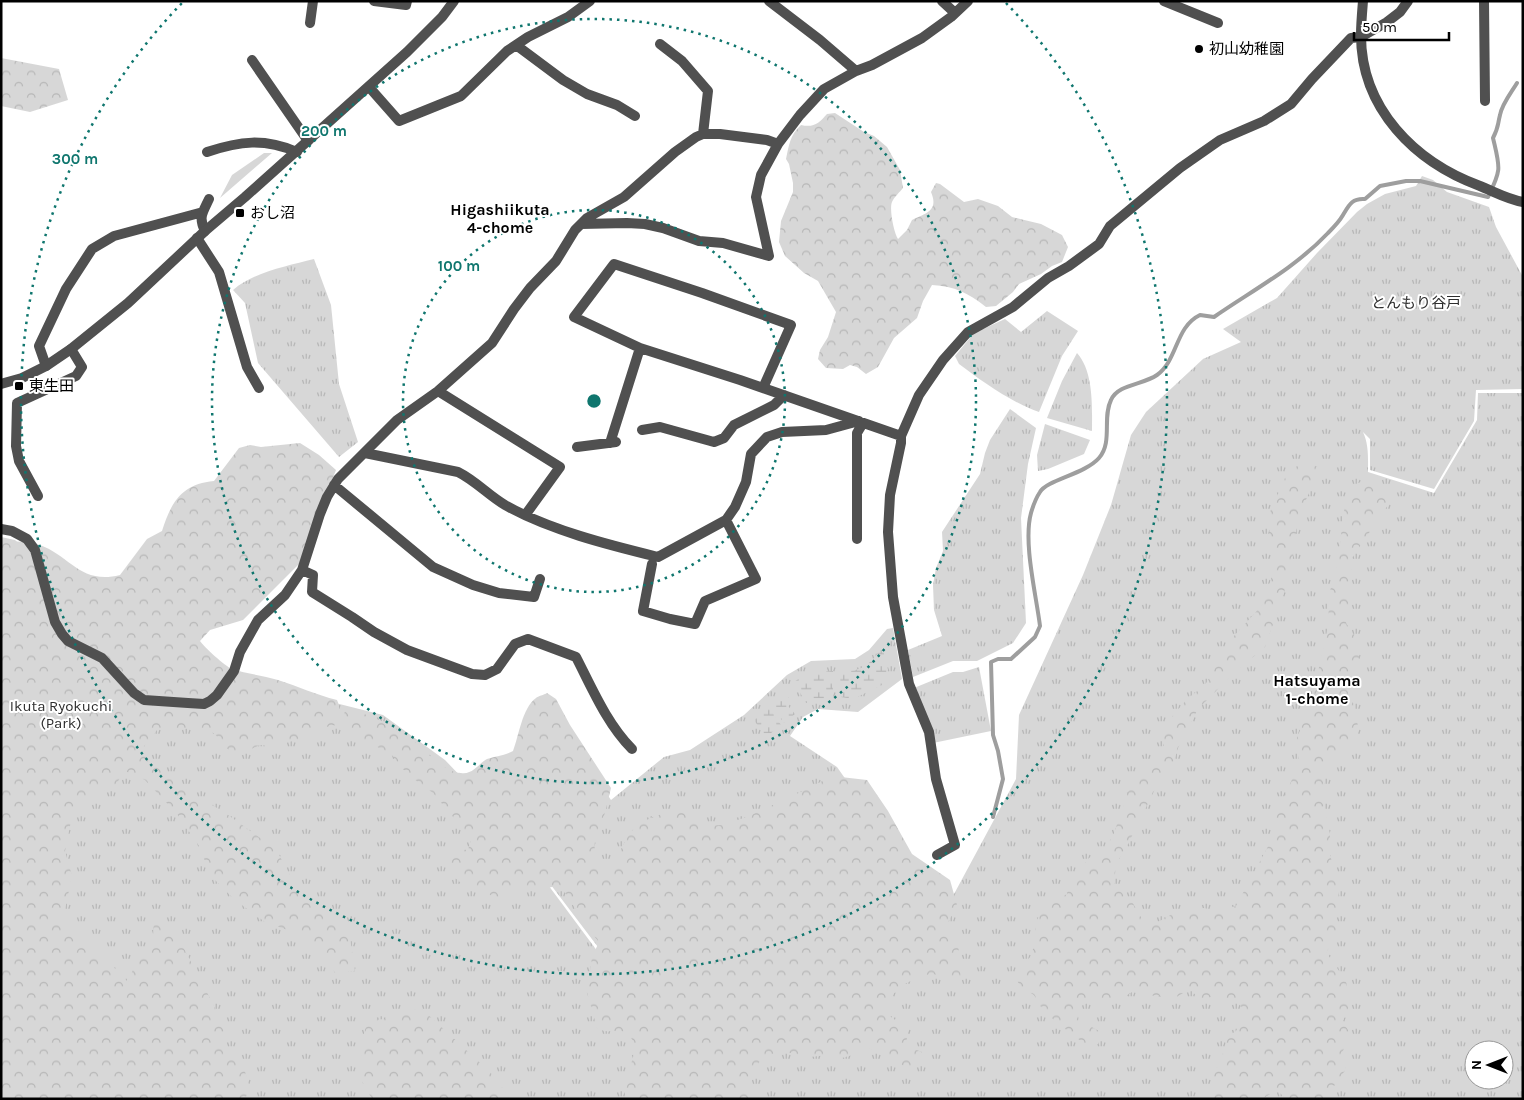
<svg xmlns="http://www.w3.org/2000/svg" width="1524" height="1100" font-family="Karla,'Noto Sans JP',sans-serif">
  <style>
    .grass { fill: url(#grass-tufts); fill-rule: evenodd }
    .forest { fill: url(#forest-crowns) }
    .wetland { fill: url(#wetland-marsh) }
    .lines { fill: none; stroke-linecap: round; stroke-linejoin: round }
    .stream { stroke: #9e9e9e; stroke-width: 4 }
    .minor { stroke: #505050; stroke-width: 10 }
    .tertiary { stroke: #505050; stroke-width: 10 }
    .ring { fill: none; stroke: #0f766e; stroke-width: 2.5; stroke-dasharray: 2.5 5 }
    .poi-dot { fill: #000; stroke: #fff; stroke-width: 2 }
    .labels { text-anchor: middle; dominant-baseline: central; stroke-width: 4; stroke-linejoin: round; paint-order: stroke }
    .poi-label { font-size: 15px; fill: #000; stroke: #fff; text-anchor: start }
    .park-label { font-size: 15px; fill: #2e2e2e; stroke: #fff }
    .neighbourhood-label { font-size: 16px; font-weight: bold; fill: #000; stroke: #fff }
    .centre { fill: #0f766e; stroke: #fff; stroke-width: 2.5 }
    .ring-label { font-size: 15px; text-anchor: middle; font-weight: bold; fill: #0f766e; stroke: #fff; stroke-width: 4; stroke-linejoin: round; paint-order: stroke }
  </style>
  <defs>
    <pattern id="grass-tufts" width="24" height="20" patternUnits="userSpaceOnUse" patternTransform="scale(1.25)"><rect width="24" height="20" fill="#d7d7d7"/><path d="M3 7l-1-3M5 7V3M7 7l1-3M15 17l-1-3M17 17v-4M19 17l1-3" fill="none" stroke="#b7b7b7"/></pattern>
    <pattern id="forest-crowns" width="20" height="18" patternUnits="userSpaceOnUse" patternTransform="scale(1.25)"><rect width="20" height="18" fill="#d7d7d7"/><path d="M2 6a3 3 0 1 1 6 0M12 15a3 3 0 1 1 6 0" fill="none" stroke="#b7b7b7"/></pattern>
    <pattern id="wetland-marsh" width="20" height="14" patternUnits="userSpaceOnUse" patternTransform="scale(1.25)"><rect width="20" height="14" fill="#d7d7d7"/><path d="M1 5h8M5 5V1M11 12h8M15 12V8" fill="none" stroke="#b7b7b7"/></pattern>
  </defs>
  <rect width="100%" height="100%" fill="#fff"/>
  <!-- grass -->
  <path class="grass" d="M264,153H272L220,198L232,175Z
    M1422,176L1433,180L1447,192L1489,207L1496,227L1523,277V389L1476,390L1474,421L1434,489L1370,470V439L1363,432C1369,445 1368,458 1368,472L1434,493L1477,420L1478,393H1523V1099H733L749,1034L940,920L1016,779L1019,715L1083,575L1111,505L1131,435L1146,412L1203,359L1241,342L1223,329L1277,298L1317,253L1357,212L1367,204L1385,194L1416,186ZM1474,1050H1504V1080H1474Z
    M314,259L331,305L339,384L358,442L339,457L258,363L245,303L233,290C254,272 287,266 314,259Z
    M1047,311L1078,331L1062,356L1039,412C1014,404 980,380 959,364L955,356L974,333L1005,319L1021,332Z
    M1077,353C1094,372 1092,407 1092,431L1047,418L1062,381Z
    M1010,409L1036,428L1028,464L1021,518L1026,623L1013,643L977,661H953L913,677L908,650L942,636L934,610L933,585L936,568L943,551L942,532L980,474L985,453L990,440Z
    M1045,424L1090,440L1084,454L1048,469L1038,471L1037,455Z
    M1,537L15,540L25,549L38,597L280,689L383,715L445,760L491,808L653,1026L666,1099H1Z
    M893,628L902,679L858,712L818,709L803,717L790,736L837,767L882,831L657,1025L492,807L551,710L611,800L664,757L690,750L744,715L787,675L811,661L855,659L869,650L887,629Z
    M979,667L991,731L933,743L914,688L953,672H963Z"/>
  <!-- forest -->
  <path class="forest" d="M1,58L59,69L68,100L30,112L1,106Z
    M835,113L864,132L874,136L887,147L900,170L903,188C900,192 894,197 892,202C889,209 894,233 898,239L907,230L912,220C926,213 939,211 931,192L936,183L940,184L964,202L978,199L998,206L1012,217L1041,224L1062,235L1068,247L1062,262L1052,266L1041,274L1019,284L1013,292L996,306L986,307C968,293 955,286 932,285L923,301L917,318L894,338L878,367L866,374L857,367L850,365L843,369L826,368L818,359L820,350L828,337L836,312L818,281L804,273L785,256L779,242L781,221L793,192V183L789,164L786,159C789,145 790,135 801,125C814,128 819,123 827,114Z
    M300,443L319,455L336,470L299,564L243,620L210,630L200,641C204,647 225,666 232,669C246,674 263,675 278,680C298,686 316,695 337,700C341,709 339,715 336,725L321,728L311,736L281,744L269,746L260,745L249,750L243,755C222,754 223,734 205,729C196,727 167,729 157,730L141,750L159,769L186,790L224,812L263,840L275,847L288,872L318,910L350,938L355,971L335,973L317,946L293,932L265,922L235,900L211,876L199,846L177,814L145,780L125,771L116,784L74,806L65,851L72,876L63,919L69,926L100,953L128,982L136,962L152,952L154,920L178,937L224,1025L223,1048L242,1062L250,1088L245,1099H1V540C12,542 31,541 40,545C70,556 81,585 120,575L147,539L162,531C171,502 182,484 214,481L239,448L250,445L261,447Z
    M1309,463L1320,468L1298,518L1292,564L1283,596L1265,647L1234,673L1198,709L1178,748L1171,771L1160,779L1127,846L1116,864L1114,884L1131,900L1142,919L1156,923L1176,912L1193,906L1218,911L1236,906L1272,839L1276,815L1299,764L1297,738L1310,705L1326,638L1329,615L1327,601L1338,564L1343,515L1350,487L1367,479L1382,484L1388,505L1352,558L1351,604L1346,623L1353,634L1361,639L1357,676L1358,689L1352,700L1357,714L1358,733L1345,750L1332,758L1324,777L1325,810L1330,834V855L1339,886L1338,905L1332,916L1341,924L1335,940L1326,952L1346,981L1350,1004L1343,1021L1352,1037L1342,1052L1346,1069L1325,1099H1286L1277,1090L1262,1099H1214L1213,1077L1226,1046L1225,1038L1236,1031L1245,1015L1238,1001L1213,996L1201,1001L1190,989L1173,999L1132,992L1119,1003L1097,997L1076,1009L1079,1020L1099,1031L1098,1044L1086,1045L1055,1021L1041,1007L1034,995L1021,987L1016,979L1020,969L1031,956L1036,939L1035,923L1045,907L1067,894L1073,879L1089,858L1102,851L1113,836L1129,789L1142,771L1154,763L1164,745L1163,736L1171,718L1187,699L1205,685L1217,665L1225,646L1263,604L1278,557L1269,543L1270,512L1285,478L1297,466Z
    M547,693L556,699L570,725L611,788L605,813L595,837L594,864L612,866L630,832L650,818L671,811L690,814L705,826L721,825L747,817L807,789L832,776L867,780L888,811L912,854L950,880L957,905L945,928L958,942L961,980L943,979L932,973C903,985 898,981 884,1012L908,1029L906,1046L922,1052L912,1066C899,1066 893,1064 886,1053L878,1052L866,1047L856,1054L842,1058L828,1055L810,1057L781,1051L761,1058L751,1082L749,1099H626C625,1094 623,1088 624,1083C628,1068 645,1043 624,1032C616,1028 610,1035 597,1028L585,985L590,971L592,957L599,942L590,931L560,885C543,889 535,892 517,890L507,902H499L483,889C480,889 474,890 471,889C460,886 450,872 445,863L453,849L468,850L472,837L459,824L433,793L407,774L391,754L360,738L347,728L342,719L346,709C370,714 390,724 411,739C425,750 443,772 461,773C473,775 479,763 487,759C495,756 503,756 513,751C519,736 522,708 536,698C538,696 544,695 547,693Z
    M422,1009L490,1072L511,1099H372L360,1078L363,1037L368,1020L386,1019L409,1010Z"/>
  <!-- wetland -->
  <path class="wetland" d="M880,650H883L888,670L882,677V685L853,699L841,697L840,671C860,672 868,667 880,650Z
    M833,671V697L806,703L794,682L807,673Z
    M785,693L789,698L788,706L795,714L784,723L770,704L779,694Z
    M768,706L781,725L766,737L754,720Z"/>
  <g class="lines">
    <!-- stream -->
    <path class="stream" d="M993,817L1003,779L998,751L993,735L991,662L998,659H1011L1035,637L1040,626C1036,594 1023,542 1031,513C1033,506 1036,498 1040,492C1047,480 1085,474 1099,458C1113,442 1102,418 1111,400C1118,384 1143,385 1157,375C1178,360 1175,327 1200,315L1214,317C1253,290 1295,268 1328,233C1333,228 1339,222 1343,215C1349,205 1352,198 1365,199L1380,186L1406,181H1420L1488,197C1502,169 1500,168 1493,138C1499,126 1497,127 1500,115C1502,104 1511,93 1517,83"/>
    <!-- minor -->
    <path class="minor" d="M374,1L406,5L407,1
      M769,1L820,40L856,71
      M942,1L955,13
      M1164,1L1218,23
      M1484,1L1485,101
      M310,23L313,1
      M660,44L682,61L708,91L703,134
      M516,45L563,80L587,94L617,105L635,116
      M252,60L308,141
      M369,87L399,121L461,96L507,51L528,37L568,17L590,1
      M207,152C240,141 264,138 297,152
      M581,224L627,223L645,224L663,228L699,241L723,243L769,256L756,197L761,175L778,144L800,115L824,89L856,71L872,65L922,38L951,17L968,1
      M205,231C198,217 203,212 209,199
      M197,238L219,272L247,367L259,388
      M46,366L39,346L66,289L92,249L114,236L203,212
      M763,388L791,325L702,293L614,264L574,317L640,348L740,380L901,436
      M438,391L560,467L526,514
      M642,430L660,427L714,442L724,438L734,425L774,405L784,395
      M610,443L640,348
      M577,447L616,442
      M365,453L458,472C476,481 488,495 505,505C549,530 609,545 658,557L726,520L735,507L746,482L751,454L767,437L782,432L826,430L859,421
      M334,485L433,567L473,585L499,593L534,597L540,579
      M38,496L19,461L16,446L17,403L76,376L82,367L71,349
      M1,529L12,531L27,539L35,550L55,622L62,634L68,641L102,658L134,693L144,700L188,703L204,704L210,701L217,695L234,671L240,652L258,620L285,595L302,570L320,514L327,497L338,479L397,420L438,391L492,343L514,309L530,288L556,261L575,230L587,218L624,197L675,152L696,137L703,134H720L767,140L778,144
      M857,539V433L863,423
      M652,564L643,611L670,619L695,624L705,601L756,579L726,520
      M302,570L313,575L312,592L352,617L374,632L407,650L472,674L485,675L497,669L515,644L528,639L576,657C592,688 607,724 632,749
      M937,855L955,845L936,779L929,732L909,684L893,597L888,532L890,495L901,443V436L919,395L943,360L968,332L1013,307L1048,278L1069,266L1099,244L1110,226L1180,168L1220,140L1264,121L1291,104L1312,79L1351,38L1361,37L1387,22L1400,12L1408,1"/>
    <!-- tertiary -->
    <path class="tertiary" d="M1363,1C1362,13 1361,24 1361,35C1361,109 1415,162 1480,186C1495,192 1507,199 1523,202
      M1,384L22,378L46,366L71,349L128,303L205,231L245,197L407,52L442,17L454,1"/>
  </g>
  <!-- distance rings -->
  <g class="ring">
    <circle cx="594" cy="401" r="191"/>
    <circle cx="594" cy="401" r="382"/>
    <path d="M1006 3A573 573 0 1 1 182 3"/>
  </g>
  <!-- markers -->
  <g class="poi-dot">
    <circle cx="1199" cy="49" r="5"/>
    <rect x="235" y="208" width="10" height="10" rx="2.5"/>
    <rect x="14" y="381" width="10" height="10" rx="2.5"/>
  </g>
  <g class="labels">
    <!-- poi labels -->
    <g class="poi-label">
      <text x="1209" y="49">初山幼稚園</text>
      <text x="250" y="213">おし沼</text>
      <text x="29" y="386">東生田</text>
    </g>
    <!-- park labels -->
    <g class="park-label">
      <text x="1416" y="303">とんもり谷戸</text>
      <text x="61" y="706">Ikuta Ryokuchi<tspan x="61" dy="17">(Park)</tspan></text>
    </g>
    <!-- neighbourhood labels -->
    <g class="neighbourhood-label">
      <text x="500" y="209">Higashiikuta<tspan x="500" dy="18">4-chome</tspan></text>
      <text x="1317" y="680">Hatsuyama<tspan x="1317" dy="18">1-chome</tspan></text>
    </g>
  </g>
  <circle cx="594" cy="401" r="8" class="centre"/>
  <g class="ring-label">
    <text x="324" y="136">200 m</text>
    <text x="75" y="164">300 m</text>
    <text x="459" y="271">100 m</text>
  </g>
  <!-- border -->
  <rect width="1524" height="1100" fill="none" stroke="#000000" stroke-width="5"/>
  <!-- north arrow -->
  <g transform="translate(1489 1065) rotate(270)"><circle r="24" fill="#ffffff" stroke="#999999"/>
  <path d="M0-4L9 19L0 12L-9 19Z" fill="#000000"/>
  <text y="-8" font-size="14" font-weight="bold" text-anchor="middle" fill="#000000">N</text>
  </g>
  <!-- scale -->
  <path d="M1354 32v8h95v-8" fill="none" stroke="#000000" stroke-width="2.5"/>
  <text x="1362" y="32" font-size="15" fill="#000000" stroke="#ffffff" stroke-width="4" paint-order="stroke">50 m</text>
</svg>
